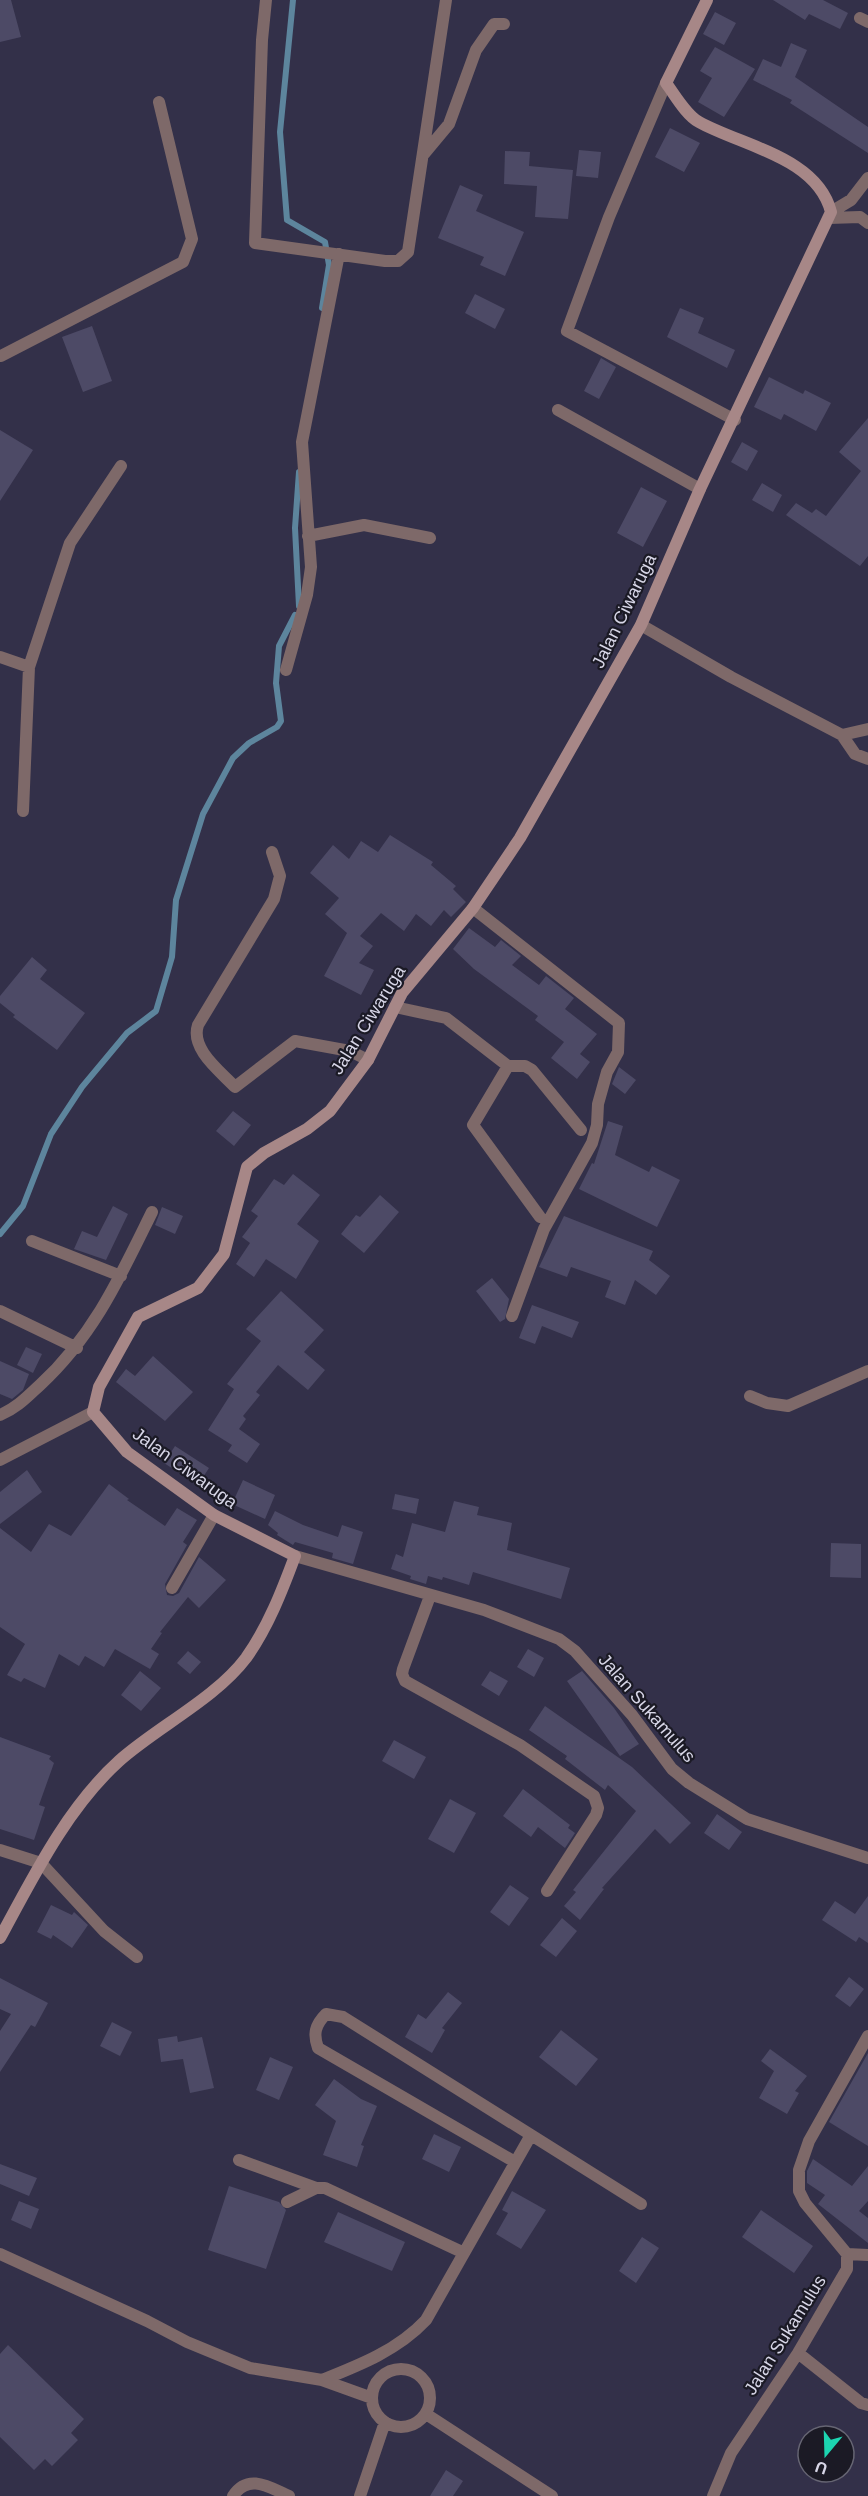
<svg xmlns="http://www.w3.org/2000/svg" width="868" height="2496" font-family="Arial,sans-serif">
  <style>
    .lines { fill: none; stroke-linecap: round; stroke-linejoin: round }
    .stream { stroke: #5d859d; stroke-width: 6 }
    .building { fill: #4d4a66 }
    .street { stroke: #7e6969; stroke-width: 12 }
    .secondary { stroke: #a78787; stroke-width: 12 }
    .labels { text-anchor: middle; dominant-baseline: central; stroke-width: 4.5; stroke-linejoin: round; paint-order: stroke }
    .street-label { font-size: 18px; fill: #d7d6e7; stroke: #1b1a25 }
  </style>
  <rect width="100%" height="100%" fill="#333049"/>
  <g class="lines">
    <!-- stream -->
    <path class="stream" d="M293,0L280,132L287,220L325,242L329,265L322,308
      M299,606L295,528L299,472
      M0,1234L23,1206L51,1134L82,1087L127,1033L156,1011L172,957L176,900L203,814L233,758L249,743L277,727L281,721L276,683L279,646L295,615"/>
  </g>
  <!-- building -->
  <path class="building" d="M0,0H11L21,37L0,42Z
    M773,0H823L848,13L840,29L809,14L805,20Z
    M715,12L736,23L724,45L703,34Z
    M791,43L807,50L795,77L868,127V153L790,103L792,100L753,80L763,59L781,67Z
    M715,47L755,69L724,117L698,102L712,78L700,71Z
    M670,128L700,143L684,172L655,157Z
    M579,150L601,152L598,178L576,176Z
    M505,151L530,152L529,166L573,170L568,219L535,217L537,186L504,184Z
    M460,185L483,195L476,211L524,232L505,276L480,265L484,257L438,238Z
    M475,294L505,309L495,329L465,313Z
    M680,308L704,318L698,333L735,350L727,368L667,337Z
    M92,326L112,381L83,392L62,337Z
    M601,358L616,367L599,399L584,391Z
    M769,377L803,394L805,390L831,403L816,431L784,414L781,420L754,407Z
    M868,418V556L860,566L786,515L796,503L812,513L816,509L826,516L861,471L839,452Z
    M0,430L33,450L0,501Z
    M742,442L758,451L747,471L731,462Z
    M762,483L782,495L773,512L752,500Z
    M641,487L667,501L643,547L617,533Z
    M390,835L433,862L431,865L456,886L453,889L466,902L451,917L444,910L431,926L416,914L404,931L381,913L360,936L373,946L359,963L374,970L361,995L324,976L347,933L325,914L339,898L310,873L333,845L349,859L361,841L378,852Z
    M469,928L495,947L501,940L521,956L512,965L539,985L546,976L574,998L565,1009L597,1034L580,1054L590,1062L577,1079L551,1058L564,1042L535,1020L538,1016L474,969L453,949Z
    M32,957L47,970L40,979L85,1013L57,1050L13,1017L15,1015L0,1003V996Z
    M619,1067L636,1080L625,1094L612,1084Z
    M233,1111L251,1125L234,1146L216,1131Z
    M608,1121L623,1126L615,1155L649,1172L652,1166L680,1180L657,1227L579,1189L592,1163L594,1164Z
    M293,1174L320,1195L297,1224L319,1241L296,1279L266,1259L254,1277L236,1264L250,1243L242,1237L258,1216L251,1211L274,1179L284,1185Z
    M380,1195L399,1212L364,1253L341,1234L356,1215L360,1217Z
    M113,1206L128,1214L106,1260L74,1249L82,1231L97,1237Z
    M162,1207L183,1216L175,1234L155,1225Z
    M564,1216L653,1251L649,1260L670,1276L656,1295L635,1280L625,1305L605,1297L611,1281L571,1267L567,1277L539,1267Z
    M492,1278L509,1299L505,1319L500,1322L476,1291Z
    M281,1291L324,1330L304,1352L325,1370L308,1390L278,1365L256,1392L260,1395L243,1416L246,1419L239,1429L260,1444L247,1463L228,1451L232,1445L208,1430L234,1389L227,1384L261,1341L246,1329Z
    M532,1305L579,1322L572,1338L542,1326L535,1344L519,1338Z
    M26,1347L42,1354L33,1373L17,1365Z
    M153,1356L193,1392L165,1421L116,1382L126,1369L135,1376Z
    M0,1361L29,1374L23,1390L12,1399L0,1394Z
    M175,1446L209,1468L198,1485L164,1463Z
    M27,1470L42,1492L0,1524V1492Z
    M243,1480L275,1495L265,1519L232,1504Z
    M109,1484L129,1499L127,1500L165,1526L177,1508L197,1520L183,1542L187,1545L165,1584L167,1595L173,1596L179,1593L199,1557L226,1580L199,1608L188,1597L160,1632L162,1633L151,1649L159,1654L150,1669L115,1649L104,1667L85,1656L79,1666L59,1654L45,1688L24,1678L21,1682L7,1675L25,1644L0,1627V1528L31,1552L49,1524L71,1536Z
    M395,1494L419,1499L416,1514L392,1509Z
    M454,1501L479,1507L477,1515L512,1523L507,1550L570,1568L561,1599L473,1572L469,1585L443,1577L442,1580L428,1576L426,1584L410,1579L411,1576L391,1569L396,1554L403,1557L412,1523L445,1532Z
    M275,1511L303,1525L338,1537L342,1525L363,1532L353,1564L332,1558L333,1553L295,1542L293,1545L277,1535L278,1533L268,1525Z
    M831,1543L861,1544V1578L830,1577Z
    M528,1649L544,1658L534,1677L517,1667Z
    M188,1651L201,1662L190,1674L177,1663Z
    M140,1671L161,1688L141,1711L121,1695Z
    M490,1671L508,1681L499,1696L481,1685Z
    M582,1671L614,1708L639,1744L620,1756L567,1681Z
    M545,1706L632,1767L691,1823L670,1844L655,1829L602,1888L604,1889L580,1920L564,1906L576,1892L573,1890L636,1811L608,1785L605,1790L565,1759L567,1756L529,1730Z
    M0,1737L51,1756L49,1759L54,1763L39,1805L45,1807L34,1840L0,1829Z
    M394,1740L426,1757L414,1779L382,1761Z
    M523,1789L570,1825L568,1828L575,1833L565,1848L538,1827L531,1837L503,1816Z
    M450,1799L476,1813L454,1853L428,1839Z
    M717,1814L742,1832L729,1850L704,1833Z
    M510,1885L529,1898L509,1926L490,1912Z
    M868,1896V1943L859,1937L856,1942L822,1920L835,1901L855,1914Z
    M51,1905L72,1915L74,1912L88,1925L72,1948L53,1935L51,1939L37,1932Z
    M562,1918L577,1931L556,1957L540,1945Z
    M849,1977L864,1989L850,2007L835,1996Z
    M0,1978L48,2003L35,2027L31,2025L0,2072V2031L11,2014L0,2009Z
    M448,1992L462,2003L442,2028L445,2030L432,2053L405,2037L418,2014L426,2019Z
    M112,2022L132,2032L120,2056L100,2046Z
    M561,2030L598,2059L576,2086L539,2057Z
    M177,2036L178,2042L202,2037L214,2088L190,2093L183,2059L161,2062L158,2039Z
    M770,2049L807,2076L795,2091L799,2093L787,2114L759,2098L774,2071L761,2061Z
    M868,2053V2146L829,2122Z
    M270,2057L293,2067L279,2100L256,2090Z
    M334,2079L361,2099L377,2106L361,2145L364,2146L357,2167L323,2155L336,2121L315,2105Z
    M434,2134L461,2147L449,2172L422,2159Z
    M813,2159L852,2186L868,2166V2201L859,2211L868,2218V2243L818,2204L825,2195L807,2183V2171Z
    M0,2164L37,2178L29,2196L0,2184Z
    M229,2186L279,2202L286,2210L266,2269L208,2250Z
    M512,2191L546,2210L521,2249L496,2234L508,2213L502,2210Z
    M19,2201L39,2209L31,2229L11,2220Z
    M761,2210L813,2246L794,2273L742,2237Z
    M338,2212L405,2242L392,2271L324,2242Z
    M642,2237L659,2248L636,2283L619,2271Z
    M8,2345L84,2419L71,2433L78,2440L52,2466L45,2459L34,2470L0,2437V2354Z
    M446,2470L463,2481L453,2496H430Z"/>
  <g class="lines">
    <!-- street -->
    <path class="street" d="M266,0L262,40L255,243L385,261H398L408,252L446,0
      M860,18L868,22
      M666,83L609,217L567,331L735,420
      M424,154L449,124L476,50L494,24H504
      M831,212L851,200L868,178
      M829,218L860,217L868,223
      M1,356L183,262L192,239L159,102
      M558,410L700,489
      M308,536L364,525L430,538
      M641,625L731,677L842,735L868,729
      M0,657L29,667
      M286,670L307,595L311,567L302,442L339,254
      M842,735L855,754L868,759
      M23,811L29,667L70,543L121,466
      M272,852L280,876L274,899L198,1025C190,1049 220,1071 235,1087L295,1041L350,1051L368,1060
      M473,908L619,1023L618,1052L607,1072L598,1104L597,1125L592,1143L544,1229L512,1316
      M395,1007L446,1018L508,1066L473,1125L540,1217
      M508,1066H525L532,1070L581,1130
      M32,1241L121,1276
      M0,1311L77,1348
      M750,1396L767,1403L788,1406L868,1371
      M0,1415C17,1408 27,1397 40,1385C94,1335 120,1277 152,1212
      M0,1460L93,1412
      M295,1556L484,1610L559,1639L575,1651L632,1715L672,1769L689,1783L747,1819L868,1858
      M172,1588L214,1515
      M430,1596L403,1669L402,1674L405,1681L520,1745L594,1796L598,1808L596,1815L547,1891
      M0,1850L41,1863L104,1931L137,1957
      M239,2160L316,2188
      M515,2162L318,2048C313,2034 315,2025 326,2014L343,2017L641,2204
      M287,2202L316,2188H325L462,2252
      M0,2254L147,2321L187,2342L250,2368L322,2380L372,2398
      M847,2254L868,2255
      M798,2353L861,2403L868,2405
      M372 2398a29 29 0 1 1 58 0a29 29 0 1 1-58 0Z
      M322,2380C360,2365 398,2350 426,2320L531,2135
      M426,2414L552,2496
      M233,2496C248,2473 269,2487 289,2496
      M360,2496L385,2422
      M713,2496L731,2453L798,2353L847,2269V2254L805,2203L799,2191V2170L809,2141L868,2036"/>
    <!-- secondary -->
    <path class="secondary" d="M0,1938C33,1877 67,1808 119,1761C157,1727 215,1699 246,1658C268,1627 282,1591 295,1556L214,1515L127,1452L93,1412L99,1387L138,1317L198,1288L224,1254L247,1167L264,1153L307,1129L330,1111L368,1060L402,993L473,908L520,838L641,625L700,489L831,212C817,157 742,146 699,122C686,115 675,95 666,83L707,0"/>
  </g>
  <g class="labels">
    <!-- street labels -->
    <g class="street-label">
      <text transform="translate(624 611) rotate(-64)">Jalan Ciwaruga</text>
      <text transform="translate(368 1020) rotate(-58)">Jalan Ciwaruga</text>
      <text transform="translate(185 1468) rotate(36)">Jalan Ciwaruga</text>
      <text transform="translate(647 1708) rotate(49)">Jalan Sukamulus</text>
      <text transform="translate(785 2335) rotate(-58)">Jalan Sukamulus</text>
    </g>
  </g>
  <!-- north arrow -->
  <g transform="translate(826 2454) rotate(199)"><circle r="28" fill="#1b1a25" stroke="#666573" stroke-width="1.5"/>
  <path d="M0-4.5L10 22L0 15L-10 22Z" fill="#1cd5b1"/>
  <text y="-9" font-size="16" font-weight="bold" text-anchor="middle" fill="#d7d6e7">U</text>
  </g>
</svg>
